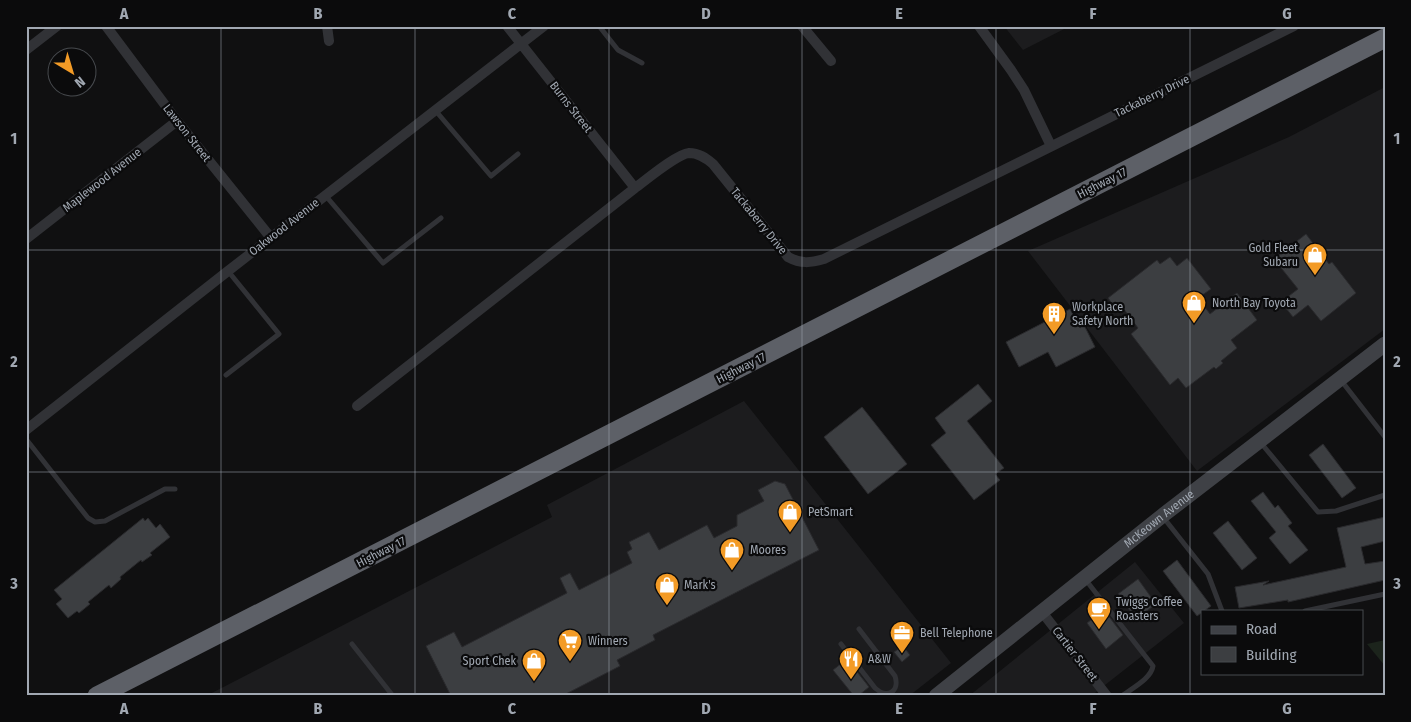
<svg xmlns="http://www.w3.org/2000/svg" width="1411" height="722" font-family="'Fira Sans Condensed',sans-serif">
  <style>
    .built { fill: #1c1c1e }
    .green { fill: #1c241c }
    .building { fill: #3c3e41; stroke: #2a2a2d }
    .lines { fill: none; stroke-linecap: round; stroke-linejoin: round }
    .lane { stroke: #313236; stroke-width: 5 }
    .street { stroke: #313236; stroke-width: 10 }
    .secondary { stroke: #3f4146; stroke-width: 15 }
    .highway { stroke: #5d6067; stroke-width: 19 }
    .grid { fill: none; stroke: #a1a8b2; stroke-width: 1; stroke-opacity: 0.55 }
    .labels { text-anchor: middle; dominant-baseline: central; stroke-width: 4.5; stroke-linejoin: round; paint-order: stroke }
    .street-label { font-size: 12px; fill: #a1a8b2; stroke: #0b0b0c }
    .poi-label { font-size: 12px; fill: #a1a8b2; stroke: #0b0b0c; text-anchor: start }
    .neatline { fill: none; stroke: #a1a8b2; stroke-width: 2 }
    .grid-label { font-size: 16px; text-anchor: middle; font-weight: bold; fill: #a1a8b2 }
  </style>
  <rect width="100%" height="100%" fill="#101011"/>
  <!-- built -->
  <path class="built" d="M1004,26H1070L1023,50Z
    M1385,87V329L1197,471L1028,251L1289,137Z
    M744,401L951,663L909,696H206L552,517L547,505Z
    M1135,562L1184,623L1091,696H969Z"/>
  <!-- green -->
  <path class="green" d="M1385,640V666L1367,644Z"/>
  <!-- building -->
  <path class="building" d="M1306,234L1329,264L1332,262L1356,293L1321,321L1308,305L1293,317L1281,302L1298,289L1274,259Z
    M1170,257L1177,266L1187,258L1211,289L1198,298L1210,314L1237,293L1257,320L1231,340L1237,348L1221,361L1223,363L1216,369L1214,367L1186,388L1178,378L1170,385L1131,334L1138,328L1120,304L1115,308L1108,298L1157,260L1160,264Z
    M1070,309L1080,328L1084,325L1095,347L1056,367L1048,352L1019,367L1006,342Z
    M978,384L992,401L967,421L1004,468L995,474L1000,480L974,500L931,445L946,433L935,418Z
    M862,407L907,464L868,494L824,437Z
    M1323,444L1356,488L1342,498L1309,455Z
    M775,481L785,484L819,550L653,635L655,640L617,660L620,666L562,696H451L426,646L454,632L462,647L567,593L560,578L570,573L579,590L632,563L627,552L632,549L629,542L649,532L659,550L707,525L714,538L737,526V515L764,501L758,490Z
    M1263,492L1275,508L1278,505L1292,523L1288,526L1308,550L1290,564L1269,538L1276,532L1251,501Z
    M1385,517V541L1361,547L1365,564L1385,561V580L1288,602V600L1239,608L1235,587L1269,581L1263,585L1346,567L1337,528Z
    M143,518L145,521L148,518L156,528L160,524L170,537L150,553L152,555L142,562L141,560L120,577L121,579L111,588L109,585L88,602L90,604L79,613L77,611L68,618L56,604L62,599L54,590Z
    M1228,521L1257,558L1242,570L1213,533Z
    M1177,560L1211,606L1197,616L1163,571Z
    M1138,579L1156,604L1136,619L1118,594Z
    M1104,610L1123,635L1106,649L1087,623Z
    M903,646L910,655L902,662L894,652Z
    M847,659L869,687L858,696H854L833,670Z"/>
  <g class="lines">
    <!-- lane -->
    <path class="lane" d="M599,26L618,50L642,63
      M435,110L491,176L518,154
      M325,195L383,263L441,218
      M226,375L279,334L228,271
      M1340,379L1385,437
      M26,439L88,518L95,522L105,521L165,489H175
      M1261,443L1318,512L1336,511L1385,495
      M1163,517L1208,574L1222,611
      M1085,579L1153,666C1151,679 1132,688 1122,696
      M1305,611L1385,594
      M352,644L393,696
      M841,644L875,688C887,699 900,692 895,676L859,629"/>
    <!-- street -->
    <path class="street" d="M106,26L177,121L271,238
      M327,26L329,41
      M507,26L635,188
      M802,26L831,61
      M979,26L1011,70L1024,90L1051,146
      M26,50L57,26
      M26,239L177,121
      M357,406L635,188C646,180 677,154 689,153C699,153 706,158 713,164L788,257C801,264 810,263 824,259L1294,26
      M26,430L228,271L544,26
      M1042,612L1107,696"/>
    <!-- secondary -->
    <path class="secondary" id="s1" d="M936,696L1162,516L1385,344"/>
    <!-- highway -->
    <path class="highway" d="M97,696L1385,38"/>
  </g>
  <!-- grid -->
  <path class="grid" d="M221,26V696M415,26V696M609,26V696M802,26V696M996,26V696M1190,26V696M26,250H1385M26,472H1385"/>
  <!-- icons -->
  <defs>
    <symbol id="shop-pin" viewBox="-11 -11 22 30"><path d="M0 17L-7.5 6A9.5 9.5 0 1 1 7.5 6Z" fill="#f39b26" stroke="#0b0b0c"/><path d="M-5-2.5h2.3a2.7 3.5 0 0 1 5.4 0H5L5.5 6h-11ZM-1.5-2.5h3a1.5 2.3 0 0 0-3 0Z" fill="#fff"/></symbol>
    <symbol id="building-pin" viewBox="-11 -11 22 30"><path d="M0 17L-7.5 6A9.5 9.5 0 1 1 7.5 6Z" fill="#f39b26" stroke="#0b0b0c"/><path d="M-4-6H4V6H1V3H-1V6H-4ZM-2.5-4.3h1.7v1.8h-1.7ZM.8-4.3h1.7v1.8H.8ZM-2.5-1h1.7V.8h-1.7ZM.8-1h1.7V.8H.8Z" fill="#fff"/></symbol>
    <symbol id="cafe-pin" viewBox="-11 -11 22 30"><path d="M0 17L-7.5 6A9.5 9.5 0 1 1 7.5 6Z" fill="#f39b26" stroke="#0b0b0c"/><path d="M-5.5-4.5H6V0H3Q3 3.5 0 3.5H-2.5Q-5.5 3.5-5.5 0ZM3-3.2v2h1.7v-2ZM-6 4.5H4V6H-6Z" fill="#fff"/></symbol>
    <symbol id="office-pin" viewBox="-11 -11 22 30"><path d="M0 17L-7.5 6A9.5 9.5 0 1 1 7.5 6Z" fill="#f39b26" stroke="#0b0b0c"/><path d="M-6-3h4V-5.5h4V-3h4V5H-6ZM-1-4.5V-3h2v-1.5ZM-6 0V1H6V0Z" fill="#fff"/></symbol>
    <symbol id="supermarket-pin" viewBox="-11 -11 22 30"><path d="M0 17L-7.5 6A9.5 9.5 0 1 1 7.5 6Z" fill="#f39b26" stroke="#0b0b0c"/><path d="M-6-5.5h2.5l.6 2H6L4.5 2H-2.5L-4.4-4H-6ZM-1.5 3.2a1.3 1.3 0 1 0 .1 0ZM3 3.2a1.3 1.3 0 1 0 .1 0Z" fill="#fff"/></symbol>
    <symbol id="restaurant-pin" viewBox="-11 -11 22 30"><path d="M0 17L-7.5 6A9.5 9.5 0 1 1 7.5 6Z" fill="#f39b26" stroke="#0b0b0c"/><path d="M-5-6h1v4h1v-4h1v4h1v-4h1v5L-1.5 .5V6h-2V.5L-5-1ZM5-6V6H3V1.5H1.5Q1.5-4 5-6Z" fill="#fff"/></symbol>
  </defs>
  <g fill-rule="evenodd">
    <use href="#shop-pin" x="1301" y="241" width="28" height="38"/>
    <use href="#shop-pin" x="1180" y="289" width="28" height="38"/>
    <use href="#building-pin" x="1040" y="300" width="28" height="38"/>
    <use href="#shop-pin" x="776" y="498" width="28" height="38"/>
    <use href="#shop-pin" x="718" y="536" width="28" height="38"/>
    <use href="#shop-pin" x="653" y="571" width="28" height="38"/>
    <use href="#cafe-pin" x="1085" y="595" width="28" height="38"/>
    <use href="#office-pin" x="888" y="619" width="28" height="38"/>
    <use href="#supermarket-pin" x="556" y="627" width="28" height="38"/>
    <use href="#restaurant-pin" x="837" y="645" width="28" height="38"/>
    <use href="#shop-pin" x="520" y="647" width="28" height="38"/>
  </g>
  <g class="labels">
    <!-- street labels -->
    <g class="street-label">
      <text transform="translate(1152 96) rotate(-26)">Tackaberry Drive</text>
      <text transform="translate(571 107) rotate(52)">Burns Street</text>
      <text transform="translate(187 133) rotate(52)">Lawson Street</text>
      <text transform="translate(102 180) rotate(-38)">Maplewood Avenue</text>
      <text transform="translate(1102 183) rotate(-27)">Highway 17</text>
      <text transform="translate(759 221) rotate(51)">Tackaberry Drive</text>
      <text transform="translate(284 227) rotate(-38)">Oakwood Avenue</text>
      <text transform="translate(741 368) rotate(-27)">Highway 17</text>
      <text stroke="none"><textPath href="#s1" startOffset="285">McKeown Avenue</textPath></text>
      <text transform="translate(381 552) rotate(-27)">Highway 17</text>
      <text transform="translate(1075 654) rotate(52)">Cartier Street</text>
    </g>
    <!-- poi labels -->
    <g class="poi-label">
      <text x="1298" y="248" text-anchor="end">Gold Fleet<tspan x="1298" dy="14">Subaru</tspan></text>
      <text x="1212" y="303">North Bay Toyota</text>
      <text x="1072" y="307">Workplace<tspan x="1072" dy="14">Safety North</tspan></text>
      <text x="808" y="512">PetSmart</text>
      <text x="750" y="550">Moores</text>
      <text x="684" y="585">Mark's</text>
      <text x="1116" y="602">Twiggs Coffee<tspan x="1116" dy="14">Roasters</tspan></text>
      <text x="920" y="633">Bell Telephone</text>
      <text x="588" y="641">Winners</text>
      <text x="868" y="659">A&amp;W</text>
      <text x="516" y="661" text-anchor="end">Sport Chek</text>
    </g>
  </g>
  <!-- border -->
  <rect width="1411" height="722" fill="none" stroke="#0b0b0c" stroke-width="55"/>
  <!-- legend -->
  <rect x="1201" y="610" width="162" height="65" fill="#0b0b0c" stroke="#474a4e"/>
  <rect x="1211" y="626" width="25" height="8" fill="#3f4146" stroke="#474a4e"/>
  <text x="1246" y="634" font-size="15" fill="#a1a8b2">Road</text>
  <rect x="1211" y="647" width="25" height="15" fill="#3c3e41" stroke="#474a4e"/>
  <text x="1246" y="660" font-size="15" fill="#a1a8b2">Building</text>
  <!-- north arrow -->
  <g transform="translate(72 72) rotate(142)"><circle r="24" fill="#0b0b0c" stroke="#474a4e"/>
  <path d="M0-4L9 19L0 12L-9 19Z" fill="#f39b26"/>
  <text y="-8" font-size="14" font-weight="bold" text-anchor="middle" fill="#a1a8b2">N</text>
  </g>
  <rect x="28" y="28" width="1356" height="666" class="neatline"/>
  <g class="grid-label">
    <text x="124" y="19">A</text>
    <text x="318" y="19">B</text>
    <text x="512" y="19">C</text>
    <text x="706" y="19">D</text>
    <text x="899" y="19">E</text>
    <text x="1093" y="19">F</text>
    <text x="1287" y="19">G</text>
    <text x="14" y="144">1</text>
    <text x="1397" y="144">1</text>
    <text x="14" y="367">2</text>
    <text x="1397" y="367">2</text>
    <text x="14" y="589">3</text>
    <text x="1397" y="589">3</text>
    <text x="124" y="714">A</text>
    <text x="318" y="714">B</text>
    <text x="512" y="714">C</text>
    <text x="706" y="714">D</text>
    <text x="899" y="714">E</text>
    <text x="1093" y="714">F</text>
    <text x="1287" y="714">G</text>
  </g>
</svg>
